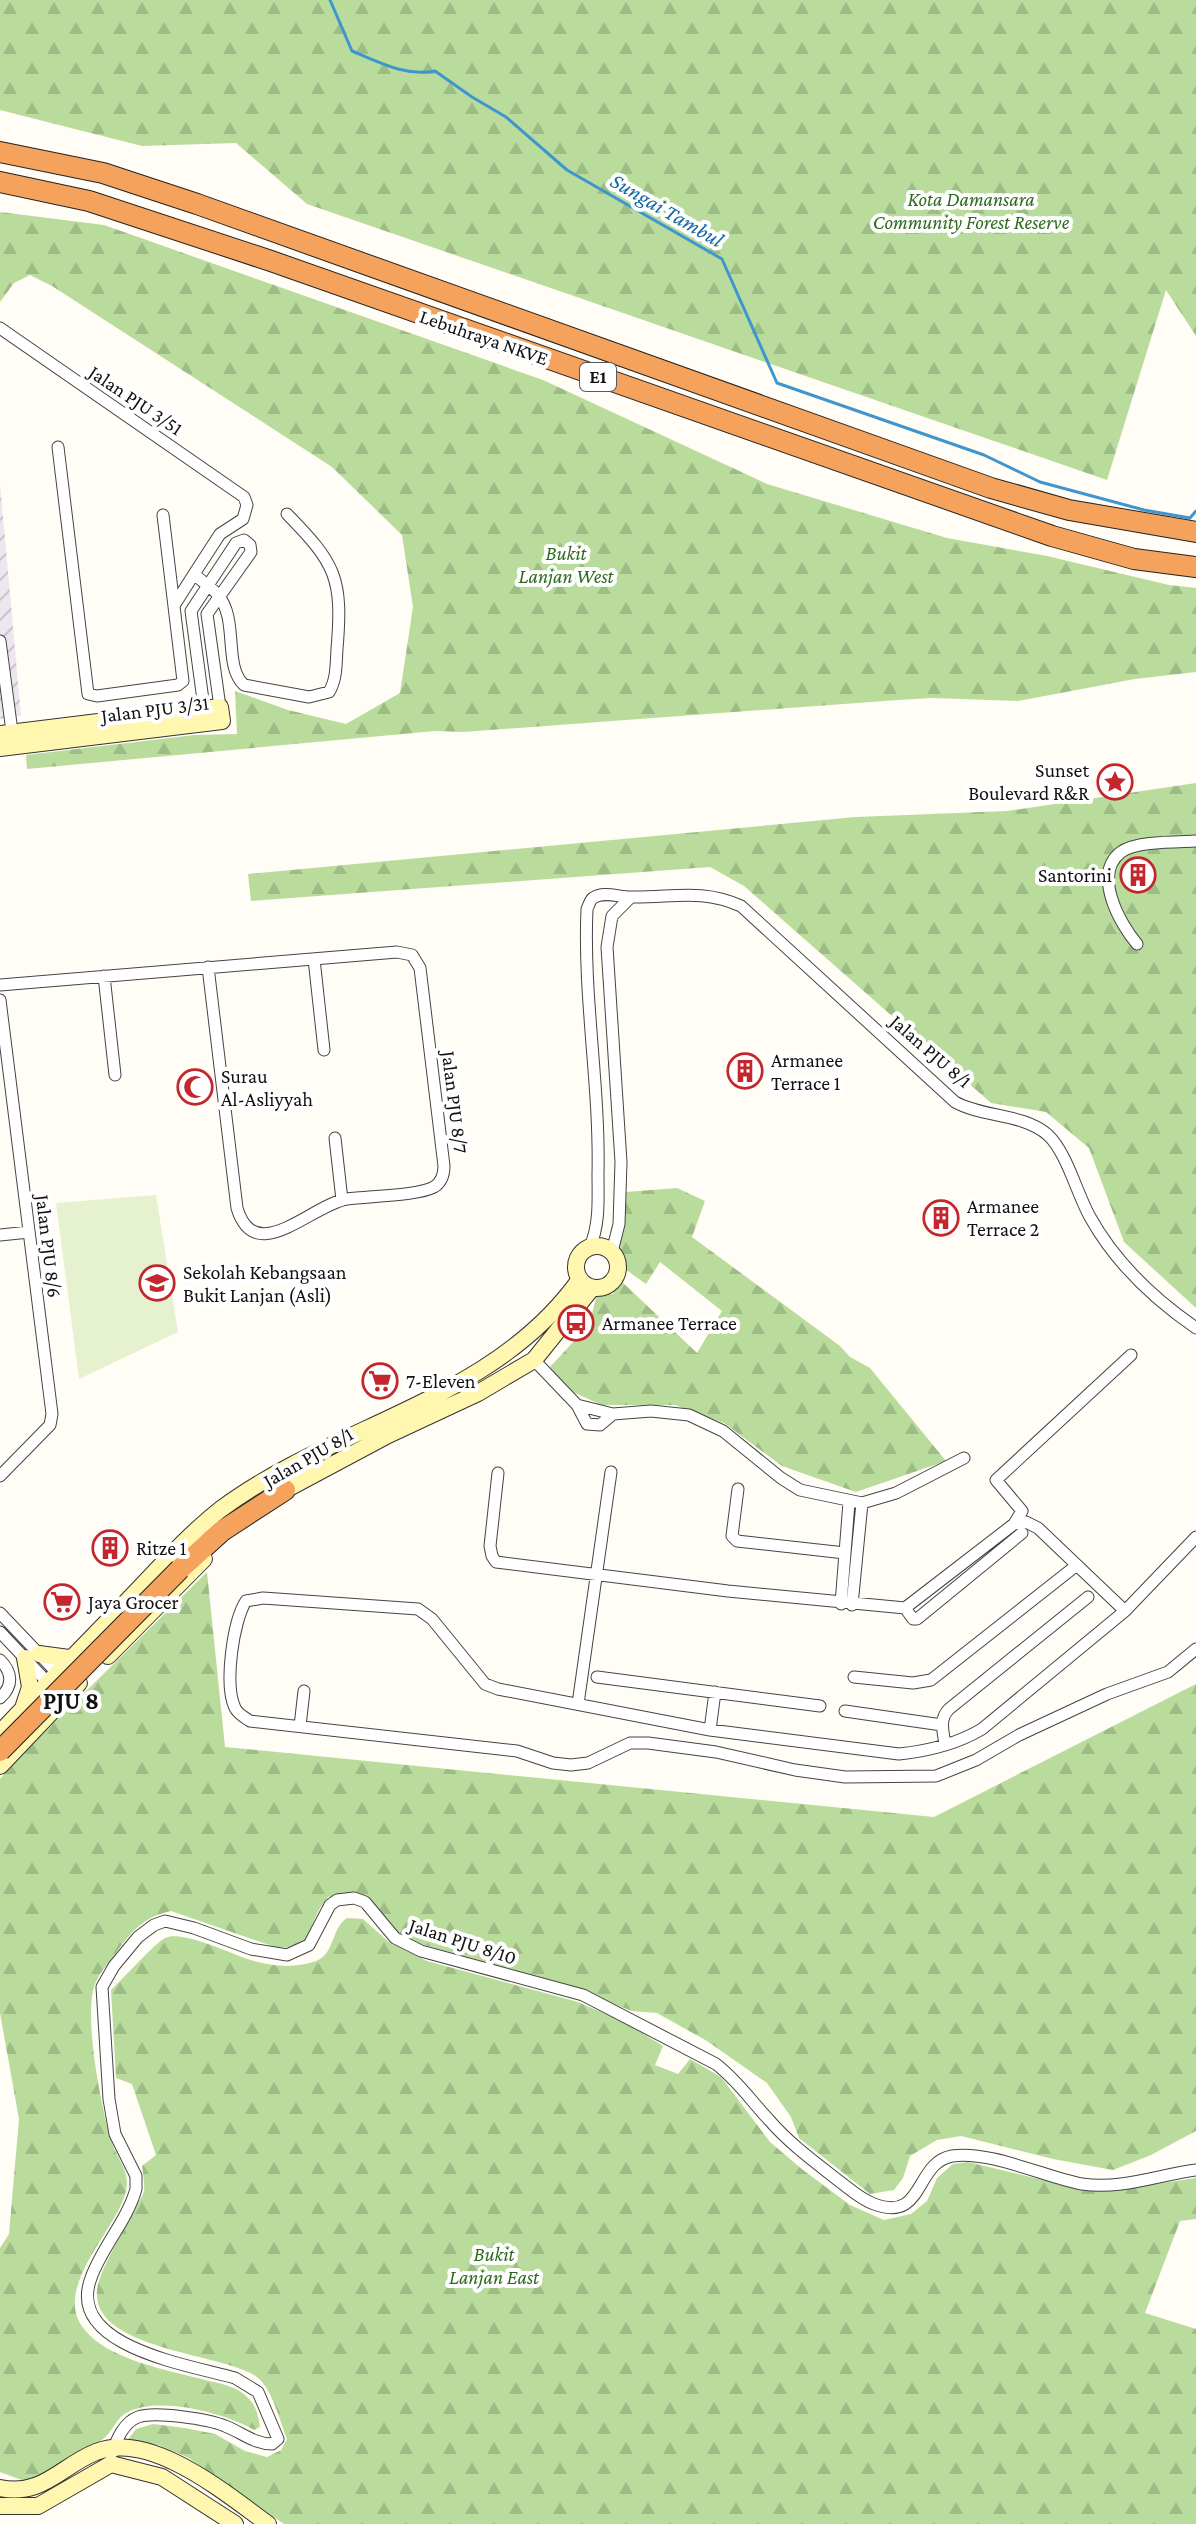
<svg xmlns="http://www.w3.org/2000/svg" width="1196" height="2524" font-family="'Crimson Pro',serif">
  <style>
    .industrial { fill: url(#industrial-furrows) }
    .forest { fill: url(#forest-firs) }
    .pitch { fill: #e6f2cf }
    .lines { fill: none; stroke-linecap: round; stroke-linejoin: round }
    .stream { stroke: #3f96cf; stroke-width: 3 }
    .street-casing { stroke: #444; stroke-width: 13 }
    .secondary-casing { stroke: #333; stroke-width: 18 }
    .highway-casing { stroke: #222; stroke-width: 22 }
    .street { stroke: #fff; stroke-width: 11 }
    .secondary { stroke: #fff6b0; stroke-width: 16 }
    .highway { stroke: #f5a25d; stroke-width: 20 }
    .highway-bridge-casing { stroke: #222; stroke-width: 22; stroke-linecap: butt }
    .highway-bridge { stroke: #f5a25d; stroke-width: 20 }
    .labels { text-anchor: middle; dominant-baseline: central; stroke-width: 8; stroke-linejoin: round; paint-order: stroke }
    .shield { fill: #fff; stroke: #585858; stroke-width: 2 }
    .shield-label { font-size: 18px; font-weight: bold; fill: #111 }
    .park-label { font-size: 20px; font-style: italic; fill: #2f6b1f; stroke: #fff }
    .street-label { font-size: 20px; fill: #111; stroke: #fff }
    .poi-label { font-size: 20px; fill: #111; stroke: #fff; text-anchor: start }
    .water-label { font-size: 22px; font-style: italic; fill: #1768a6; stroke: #fff }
    .quarter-label { font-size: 24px; font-weight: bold; fill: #111; stroke: #fff }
  </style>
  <defs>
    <pattern id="industrial-furrows" width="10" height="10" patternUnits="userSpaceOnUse" patternTransform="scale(2)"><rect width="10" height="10" fill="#eee6ef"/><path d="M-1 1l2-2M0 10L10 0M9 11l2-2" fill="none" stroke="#cbc4cc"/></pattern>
    <pattern id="forest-firs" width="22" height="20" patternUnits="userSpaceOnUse" patternTransform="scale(2)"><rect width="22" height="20" fill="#b9dc9c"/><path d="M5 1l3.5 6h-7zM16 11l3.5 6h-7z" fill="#9ebc85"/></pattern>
  </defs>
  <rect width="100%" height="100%" fill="#fffdf5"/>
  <!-- industrial -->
  <path class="industrial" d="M0,483L21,716L0,719Z"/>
  <!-- forest -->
  <path class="forest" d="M0,0H1196V336L1166,290L1107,480L307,204L236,143L142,146L0,110Z
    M0,212L104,225L543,380L767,484L947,538L1047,556L1169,585L1196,588V672L1135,679L1018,701L932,698L898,700L463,732L435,731L27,769L26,755L195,735L237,734L235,691L288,710L346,724L400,693L413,607L402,535L332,467L52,286L30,275L14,283L0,302Z
    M1196,783V1308L1124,1242L1089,1148L1046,1112L991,1103L744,886L710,867L251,901L248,874L856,817L1007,811Z
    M677,1188L705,1201L692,1237L840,1346L850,1357L870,1368L946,1461L856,1492L782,1466L724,1423L675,1405H602L568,1390L550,1367L589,1325L597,1294H613L620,1280L697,1353L722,1311L660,1262L646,1284L622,1267C617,1243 624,1217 626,1192Z
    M207,1572L225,1747L934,1817L1196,1684V2131L1151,2155L1113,2170L1053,2159L961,2136L937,2140L910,2156L903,2178L894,2190L870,2194L799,2138L791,2117L767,2083L707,2041L657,2013L632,2011L561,1984L404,1939L369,1900L347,1894L328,1897C325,1902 319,1908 317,1914C305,1938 312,1946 278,1948L171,1911C143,1917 132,1931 115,1954C109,1963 99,1973 95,1984C83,2016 101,2106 111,2140C116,2158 131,2171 126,2191C117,2230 51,2288 84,2329C108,2360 168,2370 205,2380C221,2384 238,2386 249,2399C257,2407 258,2416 260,2427L254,2430C224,2413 161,2396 128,2412C116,2417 113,2432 103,2439C80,2456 52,2468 27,2482L0,2472V2248L9,2234L19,2119L0,2013V1779L13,1763Z
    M347,1918L363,1919L390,1943L427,1961L578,2002L624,2022L663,2046L655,2065L678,2074L690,2059L721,2077L770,2142L803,2170L850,2205L884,2220L911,2214L927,2201L937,2178L953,2164L968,2162L989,2167L1084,2190L1122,2189L1196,2178V2219L1180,2221L1145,2313L1196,2329V2524H284L189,2458L159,2445L127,2441L136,2429L153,2424L185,2428L215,2434L245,2451L267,2457L281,2450L287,2439C279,2419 272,2386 254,2375C219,2353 91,2349 97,2290C99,2270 126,2227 136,2207C138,2202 143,2196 144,2191C145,2184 143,2174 142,2166L156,2155L132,2084L116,2078L111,1990C122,1980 155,1943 165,1938C183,1929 235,1956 254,1961C274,1967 296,1968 316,1961C335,1954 331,1928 347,1918Z"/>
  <!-- pitch -->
  <path class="pitch" d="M156,1195L178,1332L79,1379L56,1203Z"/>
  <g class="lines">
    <!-- stream -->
    <path class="stream" d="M330,0L352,51C379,62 406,77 435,71L472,97L506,117L567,170L722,259L777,383L984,455L1040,482L1144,510L1190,518L1196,511"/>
    <defs>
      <path id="street" d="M0,328L244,497L247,505L243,519L220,534L194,574
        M58,447L88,694L97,696L178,685L183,681L163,515
        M175,604L194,574C201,581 212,587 218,595C239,620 223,666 244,685L309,697L329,692C337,679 336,663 337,649C343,578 336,564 287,514
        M0,641L13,739
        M205,715L191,611L236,543L244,540L250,545L251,552L207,614L220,707
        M1137,944C1120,924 1092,874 1121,852C1136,841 1177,842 1196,841
        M314,959L324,1050
        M104,976L115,1075
        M0,985L397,952L412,955L420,968L444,1166C444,1175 442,1182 434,1187C417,1196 368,1196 347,1199C311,1205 255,1268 237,1208L208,967
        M0,1000L52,1414L50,1425L0,1476
        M335,1138L342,1200
        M0,1235L29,1232
        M590,1247C600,1223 598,1199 598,1174C600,1085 583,997 587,909C589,905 590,900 593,898C603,891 619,897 630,897C672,898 701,888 741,906L955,1102C984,1118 1023,1113 1048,1135C1067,1153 1077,1194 1090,1217C1115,1262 1154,1299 1196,1328
        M612,1252L619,1224L621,1162L607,947L612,916L631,897
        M534,1360L577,1405L587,1424L600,1425L613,1414
        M577,1405L613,1414L651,1411L689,1415L723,1431L781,1478L800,1490L862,1503L896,1493L964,1458
        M498,1473L490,1546L492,1556L496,1562L728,1591L905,1608L1014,1524L1026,1522L1038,1528L1125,1611
        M738,1489L732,1536L737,1541L845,1553
        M1014,1524L1022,1511L996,1480L1131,1355
        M1196,1537L1125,1611L982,1729C957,1744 928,1751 899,1754L710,1730L498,1689L485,1684L432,1619L418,1609L263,1598L246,1601C233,1621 224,1685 235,1708C238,1714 244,1717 250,1721L517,1751L553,1763L571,1765L588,1763L630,1743H648L716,1752L795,1770L845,1777L936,1776L976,1760L1019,1735L1107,1694L1168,1672L1196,1649
        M841,1604L849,1502
        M852,1605L862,1503
        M905,1608L913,1619H917L1022,1533
        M0,1613L60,1676
        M0,1632L50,1685
        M0,1660C13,1673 13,1686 0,1698
        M597,1677L820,1706
        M854,1677L913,1683L931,1680L1077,1565
        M578,1704L611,1472
        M845,1711L942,1725
        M300,1726L304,1691
        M710,1730L715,1692
        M945,1744C943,1731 939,1719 949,1709L1088,1597
        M113,2452C116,2440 124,2422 138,2417C155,2411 208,2419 225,2426C241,2432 254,2444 272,2444L278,2439L258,2392L235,2378C190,2365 65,2347 91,2278C102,2247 127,2221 136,2189V2176L115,2134L109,2099L102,1987L114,1966L138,1937L154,1925L165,1921L194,1928L251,1949L287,1955L309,1945L330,1905L337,1900L354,1898L365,1902L395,1938L421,1951L583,1995L716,2064C739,2082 751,2101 770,2121C790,2144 815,2162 839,2181C850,2189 860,2199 874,2204C925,2223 914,2163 952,2156C989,2150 1045,2177 1082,2184C1121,2190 1158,2175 1196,2170"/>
      <path id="secondary" d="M0,734L220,707L222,721L0,748
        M576 1267a21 21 0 1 1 42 0a21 21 0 1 1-42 0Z
        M276,1497L285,1490L388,1435L478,1393L534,1360L592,1288
        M39,1654L69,1658
        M108,1656L204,1559
        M24,1705L30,1687L25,1658
        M0,1733C43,1687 87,1643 130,1598C159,1568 188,1535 221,1509C335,1424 494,1401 580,1279
        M0,1766L79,1683
        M0,2488C42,2497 61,2466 96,2452C151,2430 226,2494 268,2524
        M0,2506H38L111,2464L162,2477L235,2524"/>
      <path id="highway" d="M0,152L103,173L197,204L991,488L1069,510L1196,532
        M0,182L89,201L271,261L1052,536L1134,559L1196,567
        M180,1569L222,1531L285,1490"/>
    </defs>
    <!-- street casing -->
    <use href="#street" class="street-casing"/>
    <!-- secondary casing -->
    <use href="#secondary" class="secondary-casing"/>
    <!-- highway casing -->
    <use href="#highway" class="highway-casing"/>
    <!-- street -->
    <use href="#street" class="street"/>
    <!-- secondary -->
    <use href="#secondary" class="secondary"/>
    <!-- highway -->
    <use href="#highway" class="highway"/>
    <defs>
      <path id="highway-bridge" d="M0,1751L180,1569"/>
    </defs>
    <!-- highway-bridge casing -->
    <use href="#highway-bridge" class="highway-bridge-casing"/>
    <!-- highway-bridge -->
    <use href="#highway-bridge" class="highway-bridge"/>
  </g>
  <!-- icons -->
  <defs>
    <symbol id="sight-ring" viewBox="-11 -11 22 22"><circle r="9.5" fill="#fff" stroke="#c4262e" stroke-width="1.5"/><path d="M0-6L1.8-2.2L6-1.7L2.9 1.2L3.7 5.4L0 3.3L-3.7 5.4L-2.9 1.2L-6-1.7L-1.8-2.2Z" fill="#c4262e"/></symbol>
    <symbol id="building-ring" viewBox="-11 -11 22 22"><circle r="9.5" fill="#fff" stroke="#c4262e" stroke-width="1.5"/><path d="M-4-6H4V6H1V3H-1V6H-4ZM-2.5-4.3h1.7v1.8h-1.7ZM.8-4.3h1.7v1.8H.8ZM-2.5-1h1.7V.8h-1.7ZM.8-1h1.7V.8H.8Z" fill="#c4262e"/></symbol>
    <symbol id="mosque-ring" viewBox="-11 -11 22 22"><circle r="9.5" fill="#fff" stroke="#c4262e" stroke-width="1.5"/><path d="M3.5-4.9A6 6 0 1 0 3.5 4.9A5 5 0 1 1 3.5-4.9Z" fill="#c4262e"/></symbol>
    <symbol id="school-ring" viewBox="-11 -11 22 22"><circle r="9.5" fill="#fff" stroke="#c4262e" stroke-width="1.5"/><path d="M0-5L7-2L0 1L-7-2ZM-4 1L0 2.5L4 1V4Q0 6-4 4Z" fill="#c4262e"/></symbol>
    <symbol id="bus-ring" viewBox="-11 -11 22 22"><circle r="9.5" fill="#fff" stroke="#c4262e" stroke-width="1.5"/><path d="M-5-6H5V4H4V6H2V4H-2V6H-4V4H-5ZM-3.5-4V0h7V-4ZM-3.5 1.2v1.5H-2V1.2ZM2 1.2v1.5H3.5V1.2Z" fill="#c4262e"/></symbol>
    <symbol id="supermarket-ring" viewBox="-11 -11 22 22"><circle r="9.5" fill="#fff" stroke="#c4262e" stroke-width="1.5"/><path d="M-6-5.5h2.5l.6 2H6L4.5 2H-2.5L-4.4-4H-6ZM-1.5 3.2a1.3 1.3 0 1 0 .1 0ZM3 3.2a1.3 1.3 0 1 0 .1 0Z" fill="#c4262e"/></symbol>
  </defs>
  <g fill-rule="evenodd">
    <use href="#sight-ring" x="1095" y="762" width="40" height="40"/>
    <use href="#building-ring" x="1118" y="855" width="40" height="40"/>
    <use href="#building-ring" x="725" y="1051" width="40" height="40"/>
    <use href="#mosque-ring" x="175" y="1067" width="40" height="40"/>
    <use href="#building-ring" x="921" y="1198" width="40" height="40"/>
    <use href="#school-ring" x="137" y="1263" width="40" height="40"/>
    <use href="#bus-ring" x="556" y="1303" width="40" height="40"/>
    <use href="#supermarket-ring" x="360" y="1361" width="40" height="40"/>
    <use href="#building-ring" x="90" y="1528" width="40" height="40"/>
    <use href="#supermarket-ring" x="42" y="1582" width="40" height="40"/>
  </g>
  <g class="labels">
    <!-- shield labels -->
    <rect class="shield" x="580" y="363" width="36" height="28" rx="6"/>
    <g class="shield-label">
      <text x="598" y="377">E1</text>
    </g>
    <!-- park labels -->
    <g class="park-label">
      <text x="971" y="199">Kota Damansara<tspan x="971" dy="23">Community Forest Reserve</tspan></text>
      <text x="566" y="553">Bukit<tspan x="566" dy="23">Lanjan West</tspan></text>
      <text x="494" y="2254">Bukit<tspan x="494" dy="23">Lanjan East</tspan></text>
    </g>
    <!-- street labels -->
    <g class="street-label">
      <text transform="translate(484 337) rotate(19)">Lebuhraya NKVE</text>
      <text transform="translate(136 400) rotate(34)">Jalan PJU 3/51</text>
      <text transform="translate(155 709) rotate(-7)">Jalan PJU 3/31</text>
      <text transform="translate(931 1051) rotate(41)">Jalan PJU 8/1</text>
      <text transform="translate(455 1102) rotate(83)">Jalan PJU 8/7</text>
      <text transform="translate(49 1246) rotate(83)">Jalan PJU 8/6</text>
      <text transform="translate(308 1457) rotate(-30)">Jalan PJU 8/1</text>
      <text transform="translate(463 1941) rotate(18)">Jalan PJU 8/10</text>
    </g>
    <!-- poi labels -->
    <g class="poi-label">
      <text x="1089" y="770" text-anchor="end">Sunset<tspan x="1089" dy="23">Boulevard R&amp;R</tspan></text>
      <text x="1112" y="875" text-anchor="end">Santorini</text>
      <text x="771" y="1060">Armanee<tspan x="771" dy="23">Terrace 1</tspan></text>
      <text x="221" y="1076">Surau<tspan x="221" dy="23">Al-Asliyyah</tspan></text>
      <text x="967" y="1206">Armanee<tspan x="967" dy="23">Terrace 2</tspan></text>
      <text x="183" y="1272">Sekolah Kebangsaan<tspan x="183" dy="23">Bukit Lanjan (Asli)</tspan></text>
      <text x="602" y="1323">Armanee Terrace</text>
      <text x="406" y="1381">7-Eleven</text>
      <text x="136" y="1548">Ritze 1</text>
      <text x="88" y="1602">Jaya Grocer</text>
    </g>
    <!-- water labels -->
    <g class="water-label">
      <text transform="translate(667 210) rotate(30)">Sungai Tambul</text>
    </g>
    <!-- quarter labels -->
    <g class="quarter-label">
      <text x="71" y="1700">PJU 8</text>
    </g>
  </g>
</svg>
